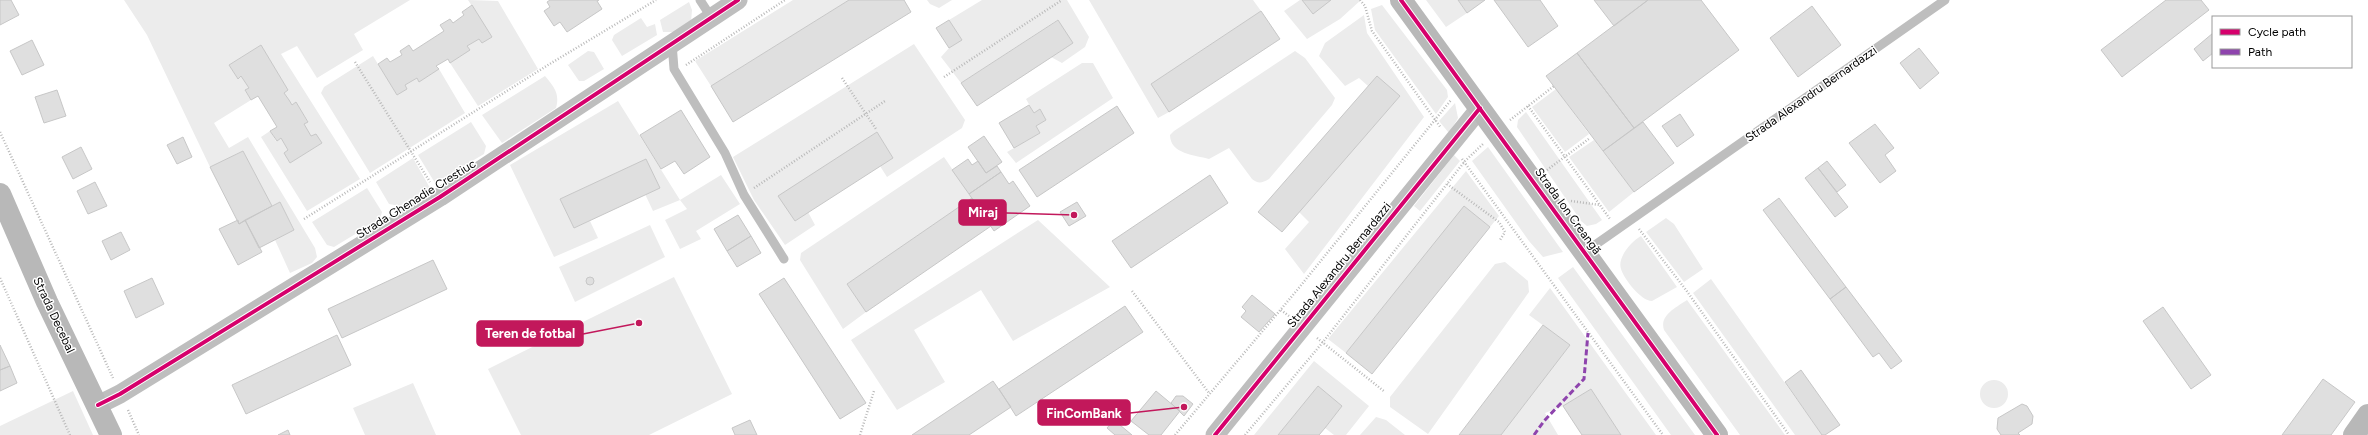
<svg xmlns="http://www.w3.org/2000/svg" width="2368" height="435" font-family="Figtree,sans-serif">
  <style>
    .green { fill: #ececec }
    .building { fill: #dfdfdf; stroke: #c7c7c7 }
    .lines { fill: none; stroke-linecap: round; stroke-linejoin: round }
    .path { stroke: #b9b9b9; stroke-width: 2.5; stroke-dasharray: 1 2; stroke-linecap: butt }
    .lane { stroke: #bebebe; stroke-width: 9 }
    .street { stroke: #bebebe; stroke-width: 19 }
    .secondary { stroke: #b8b8b8; stroke-width: 22 }
    .quiet { stroke: #8e44ad; stroke-width: 3; stroke-dasharray: 6 3; stroke-linecap: butt }
    .cycleway-casing { stroke: #fff; stroke-width: 6 }
    .cycleway { stroke: #d6006c; stroke-width: 4 }
    .labels { text-anchor: middle; dominant-baseline: central; stroke-width: 3; stroke-linejoin: round; paint-order: stroke }
    .street-label { font-size: 12px; fill: #000; stroke: #fff }
    .leader { fill: none; stroke: #c2185b; stroke-width: 1.5 }
    .callout-dot { fill: #c2185b; stroke: #fff; stroke-width: 1.5 }
    .callout { fill: #c2185b; stroke: #c2185b; stroke-width: 1.5 }
    .callout-label { font-size: 13px; text-anchor: middle; font-weight: bold; fill: #fff }
  </style>
  <rect width="100%" height="100%" fill="#fff"/>
  <!-- green -->
  <path class="green" d="M124,0H410L354,34L363,50L317,78L297,46L281,54L360,179L307,211L261,137L270,131L276,141L281,138L288,150L284,153L290,163L322,143L316,134L311,136L304,124L308,121L296,102L292,105L284,93L288,90L261,45L229,65L237,78L241,76L249,88L245,91L251,100L214,123L229,148L248,137L315,248L317,257L312,263L290,273L275,240L294,229L280,202L272,206L243,151L210,167L147,35Z
    M468,0L498,1L538,69L478,106L450,63L469,50L467,46L479,39L482,43L492,37Z
    M793,0H849L711,86L695,61Z
    M927,0H952L939,8L930,4Z
    M982,0H1067L1089,37L1085,47L1062,63L1051,57L1073,43L1057,20L961,83L941,57L949,48L962,40L949,20Z
    M1089,0H1253L1261,11L1151,84L1169,112L1158,118Z
    M1300,0H1361L1340,19L1307,39L1284,11Z
    M1426,0H1458L1467,13L1446,27Z
    M689,2L692,10L691,22L676,32H663L660,20Z
    M1382,5L1447,90L1448,97L1436,114L1375,30L1371,9Z
    M1364,15L1367,33L1424,117L1304,274L1285,249L1309,222L1299,212L1400,96L1377,76L1368,86L1359,78L1345,86L1319,56L1325,43Z
    M641,18L647,27L655,24L657,35L622,56L612,40L614,35Z
    M914,44L965,120L962,128L887,177L880,166L893,158L877,132L779,196L795,221L808,212L815,225L785,245L754,200L733,157Z
    M588,51L594,52L604,69L584,81H579L568,65Z
    M1295,51L1305,58L1335,98L1332,105L1269,179C1262,183 1258,184 1252,179L1229,148L1209,159C1195,155 1170,154 1170,135L1174,131Z
    M373,56L397,95L407,89L405,85L417,78L419,82L439,69L465,113L370,173L321,93L324,87Z
    M1082,63H1093L1113,98L1016,163L1007,152L1040,133L1036,126L1046,120L1040,109L1034,113L1026,99Z
    M545,76C554,87 560,93 556,108L502,143L482,115Z
    M1556,89L1589,134L1565,152L1532,107Z
    M618,101L680,200L721,175L740,204L696,231L701,239L680,249L665,220L687,209L680,200L653,211L645,194L659,188L646,159L560,199L574,228L590,221L598,238L554,257L510,165Z
    M1455,103L1458,118L1449,133L1439,121Z
    M1526,112L1602,220L1596,224L1587,226L1581,221L1517,127L1518,120Z
    M471,122L486,146L484,154L435,183L418,155Z
    M1594,140L1634,192L1609,212L1569,157Z
    M1488,147L1563,252L1543,257L1529,241L1472,161Z
    M1454,155L1460,161L1420,211L1414,206Z
    M944,157L972,198L847,284L866,312L843,329L800,260L801,253Z
    M413,158L430,188L400,206L389,204L376,182Z
    M1466,171L1499,216L1490,227L1464,207L1346,353L1328,339Z
    M367,188L382,212L380,219L334,247L327,245L312,222Z
    M1666,218L1674,224L1703,269L1684,282L1646,232Z
    M1038,220L1110,287L1013,341L981,290L914,330L945,382L897,410L851,340Z
    M650,225L665,257L575,302L559,267Z
    M1641,236L1677,287L1652,301C1641,301 1624,279 1621,269C1617,257 1632,241 1641,236Z
    M1505,262L1528,281L1529,292L1428,434L1390,407V397L1495,264Z
    M1573,267L1695,435H1671L1558,278Z
    M674,277L732,394L649,435H521L488,369Z
    M1711,279L1822,435H1795L1693,293Z
    M1550,288L1656,435H1621L1591,389L1563,406L1545,413L1558,435H1501L1570,345L1529,315Z
    M1687,300L1785,435H1740L1664,330C1659,315 1677,307 1687,300Z
    M1314,361L1369,406L1346,435H1334L1325,428L1342,406L1318,386L1278,435H1254Z
    M1980 394a14 14 0 1 1 28 0a14 14 0 1 1-28 0Z
    M413,383L436,435H365L353,408Z
    M73,391L93,435H0V426Z
    M1376,417L1386,420L1405,435H1360Z"/>
  <!-- building -->
  <path class="building" d="M0,0H11L19,15L0,25Z
    M550,0H599L597,1L602,9L567,32L560,22L554,26L544,11L550,7L547,2Z
    M849,0H904L911,12L733,122L711,86Z
    M1302,0H1331L1313,14Z
    M1458,0H1485L1467,13Z
    M1494,0H1540L1558,26L1528,47Z
    M1594,0H1648L1614,26Z
    M1648,0H1701L1739,50L1634,128L1577,53Z
    M2166,0H2201L2209,10L2122,77L2101,50Z
    M472,5L492,37L482,43L479,39L467,46L470,50L450,63L448,59L436,66L439,69L419,82L417,78L405,85L407,89L397,95L378,64L387,58L390,62L402,55L400,51L409,45L413,51L444,31L440,25L450,19L453,23L464,15L462,12Z
    M1812,6L1841,45L1798,77L1770,38Z
    M1261,11L1280,39L1169,112L1151,84Z
    M949,20L962,40L949,48L936,28Z
    M1058,20L1073,43L977,106L961,83Z
    M2213,33V53L2203,61L2194,49Z
    M32,40L44,65L22,75L10,51Z
    M261,45L288,90L284,93L289,100L292,105L296,102L308,122L304,124L311,136L316,134L322,143L290,163L284,153L288,150L281,138L277,141L270,131L277,127L258,96L251,100L245,90L249,88L241,76L238,79L229,65Z
    M1919,48L1939,73L1920,89L1900,63Z
    M1577,53L1634,128L1603,151L1546,76Z
    M1377,76L1400,96L1282,232L1258,212Z
    M57,90L66,116L44,123L35,97Z
    M1029,105L1034,113L1040,109L1046,120L1036,126L1040,133L1014,148L999,123Z
    M1117,106L1134,133L1037,197L1019,170Z
    M681,110L710,157L684,174L675,161L661,169L640,135Z
    M1680,114L1694,135L1677,147L1662,126Z
    M1643,122L1674,163L1634,192L1603,151Z
    M1875,124L1894,148L1885,155L1896,171L1880,183L1849,143Z
    M877,132L893,158L795,221L778,196Z
    M984,136L1002,162L986,173L968,147Z
    M183,137L192,157L177,164L167,145Z
    M81,147L92,169L73,179L62,157Z
    M243,151L272,206L239,224L210,167Z
    M646,159L660,188L574,228L560,199Z
    M968,159L972,165L978,161L986,173L997,166L1001,172L969,194L952,170Z
    M1827,161L1846,185L1837,192L1818,168Z
    M1818,168L1848,207L1835,217L1805,178Z
    M1001,172L1009,184L1013,181L1030,206L994,231L969,194Z
    M1210,175L1228,203L1131,268L1112,241Z
    M95,182L107,206L88,214L77,191Z
    M972,198L991,226L866,312L847,284Z
    M1779,198L1846,287L1830,299L1763,210Z
    M280,202L294,230L259,248L245,220Z
    M1077,202L1086,216L1069,226L1060,212Z
    M1464,206L1490,227L1372,374L1346,353Z
    M738,215L751,236L727,251L714,229Z
    M238,220L239,224L245,220L262,252L238,265L219,229Z
    M121,232L130,250L111,260L102,241Z
    M751,236L761,253L737,267L727,251Z
    M433,260L447,289L342,338L328,309Z
    M586 281a4 4 0 1 1 8 0a4 4 0 1 1-8 0Z
    M152,278L164,304L136,318L124,291Z
    M784,278L866,403L840,419L759,294Z
    M1846,287L1902,361L1891,369L1879,353L1873,357L1830,299Z
    M1252,295L1275,314L1259,332L1241,317L1246,311L1242,307Z
    M1125,306L1143,332L1016,416L999,389Z
    M2163,307L2211,375L2191,389L2143,321Z
    M1543,325L1570,345L1501,435H1459Z
    M337,335L351,365L246,414L232,385Z
    M0,345L10,366L0,370Z
    M10,366L17,383L0,391V370Z
    M1801,370L1840,425L1825,435H1822L1785,382Z
    M2323,379L2355,402L2331,435H2282Z
    M993,381L1011,407L969,435H912Z
    M1318,386L1342,406L1325,428L1319,435H1278Z
    M1591,389L1621,435H1582L1580,432L1563,406Z
    M1156,391L1180,411L1161,435H1149L1131,421Z
    M1176,396H1183L1193,404L1184,416L1171,403Z
    M2022,404L2027,406L2033,416L2032,424L2018,433L2020,435H2001L1997,429L1998,418Z
    M750,420L757,435H735L732,428Z
    M1114,420L1132,435H1115L1107,428Z
    M288,430L290,435H278Z"/>
  <g class="lines">
    <!-- path -->
    <path class="path" d="M1360,0L1365,6L1372,31L1441,128
      M355,62L430,182
      M686,65L785,0
      M944,77L1062,0
      M842,78L876,129
      M1528,106L1610,219
      M1510,120L1554,86
      M0,132L113,378
      M1462,159L1663,435
      M1547,170L1590,138
      M1447,184L1499,222L1505,232L1500,240
      M754,188L885,101
      M1571,201L1600,205
      M304,219L548,65L656,0
      M1639,229L1686,290L1789,435
      M0,278L70,435
      M1132,291L1209,393
      M1281,310L1289,316
      M1317,338L1385,392
      M128,410L139,435
      M860,435L874,391
      M1175,435L1298,289L1451,100
      M1245,435L1323,342L1465,161L1483,144"/>
    <!-- lane -->
    <path class="lane" d="M700,0L711,17
      M672,43L674,69L725,153L744,195L784,259
      M1585,252L1945,0"/>
    <!-- street -->
    <path class="street" d="M98,405L120,394L440,197L738,0
      M1215,435L1480,108"/>
    <!-- secondary -->
    <path class="secondary" d="M1401,0L1717,435
      M0,194L47,302L111,435
      M2354,435L2368,415"/>
    <!-- quiet -->
    <path class="quiet" d="M1534,435L1544,421L1584,379L1588,333"/>
    <defs>
      <path id="cycleway" d="M1401,0L1717,435
        M98,405L120,394L440,197L738,0
        M1215,435L1480,108"/>
    </defs>
    <!-- cycleway casing -->
    <use href="#cycleway" class="cycleway-casing"/>
    <!-- cycleway -->
    <use href="#cycleway" class="cycleway"/>
  </g>
  <g class="labels">
    <!-- street labels -->
    <g class="street-label">
      <text transform="translate(1811 94) rotate(-35)">Strada Alexandru Bernardazzi</text>
      <text transform="translate(416 199) rotate(-32)">Strada Ghenadie Crestiuc</text>
      <text transform="translate(1568 211) rotate(54)">Strada Ion Creangă</text>
      <text transform="translate(1339 265) rotate(-51)">Strada Alexandru Bernardazzi</text>
      <text transform="translate(54 315) rotate(65)">Strada Decebal</text>
    </g>
  </g>
  <!-- callouts -->
  <path class="leader" d="M1074 215L1006 213M639 323L583 334M1184 407L1130 413"/>
  <g class="callout-dot">
    <circle cx="1074" cy="215" r="4"/>
    <circle cx="639" cy="323" r="4"/>
    <circle cx="1184" cy="407" r="4"/>
  </g>
  <g class="callout">
    <rect x="959" y="200" width="47" height="25" rx="4"/>
    <rect x="477" y="321" width="106" height="25" rx="4"/>
    <rect x="1038" y="400" width="92" height="25" rx="4"/>
  </g>
  <g class="callout-label">
    <text x="983" y="217">Miraj</text>
    <text x="530" y="338">Teren de fotbal</text>
    <text x="1084" y="418">FinComBank</text>
  </g>
  <!-- legend -->
  <rect x="2212" y="16" width="140" height="52" fill="#ffffff" stroke="#999999"/>
  <rect x="2220" y="29" width="20" height="6" fill="#d6006c" stroke="#999999"/>
  <text x="2248" y="36" font-size="12" fill="#000000">Cycle path</text>
  <rect x="2220" y="49" width="20" height="6" fill="#8e44ad" stroke="#999999"/>
  <text x="2248" y="56" font-size="12" fill="#000000">Path</text>
</svg>
